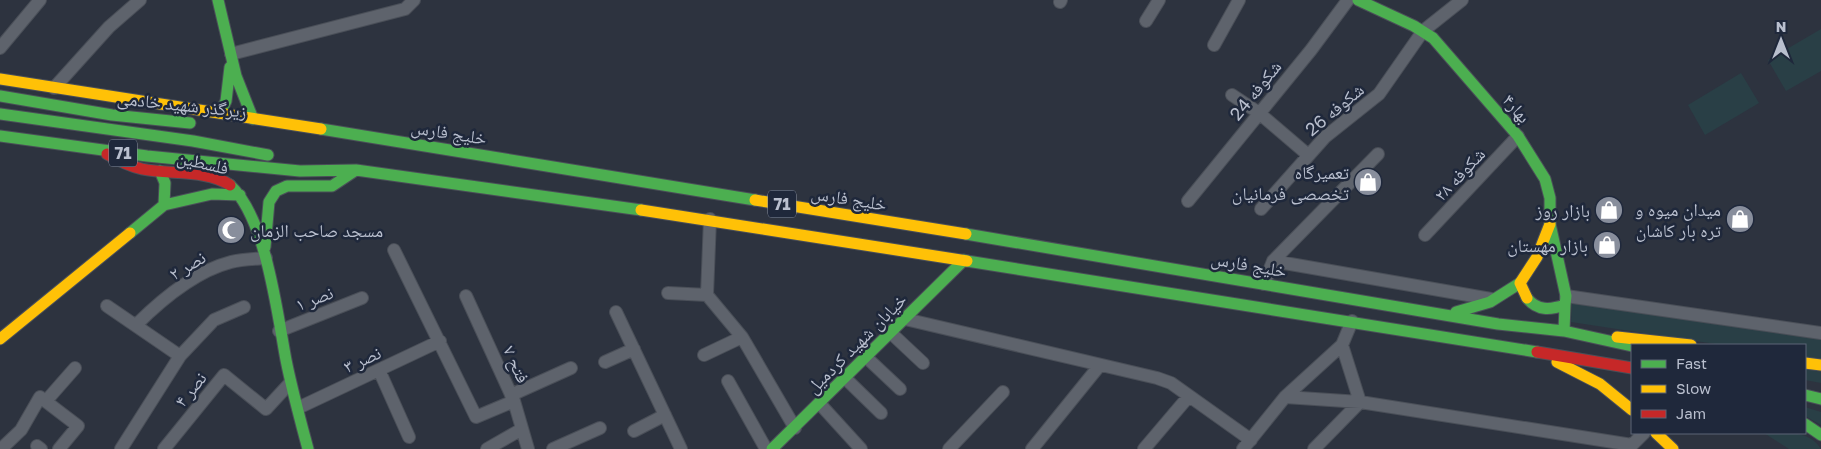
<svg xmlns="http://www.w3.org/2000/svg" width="1821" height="449" font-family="'Golos Text','Noto Naskh Arabic',sans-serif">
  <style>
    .green { fill: #293f46 }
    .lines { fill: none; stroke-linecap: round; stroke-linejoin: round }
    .street-casing { stroke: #4a4f58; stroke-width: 14 }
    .fast-casing { stroke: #4a4f58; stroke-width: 13 }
    .slow-casing { stroke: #4a4f58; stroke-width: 13 }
    .jam-casing { stroke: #4a4f58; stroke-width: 13 }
    .street { stroke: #5e636c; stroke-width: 12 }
    .fast { stroke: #4caf50; stroke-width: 11 }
    .slow { stroke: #ffc107; stroke-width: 11 }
    .jam { stroke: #c62828; stroke-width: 11 }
    .labels { text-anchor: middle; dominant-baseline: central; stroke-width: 5; stroke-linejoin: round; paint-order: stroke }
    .shield { fill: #1f283b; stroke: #8b92a2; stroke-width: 1 }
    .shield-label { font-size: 16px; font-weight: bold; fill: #b9bfce }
    .street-label { font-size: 18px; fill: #b9bfce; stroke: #1f283b }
    .poi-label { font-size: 18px; fill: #b9bfce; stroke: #1f283b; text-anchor: end }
  </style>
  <rect width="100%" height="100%" fill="#2d333f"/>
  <!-- green -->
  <path class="green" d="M1821,29V71L1786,91L1768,60Z
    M1741,73L1759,103L1705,135L1688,105Z
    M1572,300L1821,336V360L1805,358V345H1722L1571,322Z
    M1805,369L1821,372V383L1805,380Z
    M1805,407L1821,412V425L1805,416Z
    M1764,433C1784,433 1809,429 1821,449H1789Z"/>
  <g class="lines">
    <defs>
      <path id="street" d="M1060,2L1061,0
        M1146,21L1159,0
        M1214,45L1239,0
        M0,48L40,0
        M231,54L405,9L414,0
        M54,88L109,27L140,0
        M1232,95L1259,113L1307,154
        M1188,201L1311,50L1348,0
        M1261,209L1325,137L1379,94L1423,31L1462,0
        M710,219L707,295L742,337L795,428
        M1425,235L1518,136
        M394,250L476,417L514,401
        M1273,261L1491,299
        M1264,284L1273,261L1378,154
        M668,293L707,295
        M466,296L514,401L528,449
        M1566,296L1821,333
        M107,306L180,356L121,449
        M616,312L681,449
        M905,319L1157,378L1171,383L1251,440
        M136,325C161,300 196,271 231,262C242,259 255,259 266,258
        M279,331L362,298
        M891,333L923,363
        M704,355L742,337
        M180,356L214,320L244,307
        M866,357L900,389
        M605,362L634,349
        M379,370L409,437
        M845,378L881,413
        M728,381L766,449
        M511,395L571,368
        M1285,397L1360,402L1632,445
        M46,401L75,368
        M820,404L861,449
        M298,408L440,341
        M634,431L665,415
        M37,446L41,449
        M1,449L21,430L40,397L78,426L59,449
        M164,449L224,375L266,409L290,383
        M487,449L522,429
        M553,449L600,428
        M949,449L1003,392
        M1032,449L1100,365
        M1144,449L1189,396
        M1243,449L1285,397L1342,345L1352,321
        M1314,449L1360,402L1342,345
        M1628,449L1644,433"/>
      <path id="fast" d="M218,0L236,76L253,119
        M1358,0L1414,26L1433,38L1518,136L1545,179L1550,198V224L1566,296L1565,305C1550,310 1537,311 1527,298
        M0,96L112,115L190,123
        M220,113L226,101L230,67
        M0,114L193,141L268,155
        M321,129L755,200
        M0,136L147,156L300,171L356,170L641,210
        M160,171L165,183L164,205
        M230,185C266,218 277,312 286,360C292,390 300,419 308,449
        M130,233L164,205L212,194L240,195
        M966,234L1498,324L1564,331L1632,346
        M265,247L269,202L276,191L287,186H332L356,170
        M967,261L1537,352
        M1456,312L1490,302L1520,283
        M1564,331L1565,305
        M1805,395L1821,399
        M1805,424L1821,435
        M772,449L964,260"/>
      <path id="slow" d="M0,79L321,129
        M755,200L966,234
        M641,210L967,261
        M1527,298L1520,283L1537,257L1550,224
        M1617,337L1691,345
        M0,339L130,233
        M1557,362L1600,384L1632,410
        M1805,363L1821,365
        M1656,433L1673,449"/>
      <path id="jam" d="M107,154C119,161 129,166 142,169C169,175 206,169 230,185
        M1537,352L1632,368"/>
    </defs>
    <!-- street casing -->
    <use href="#street" class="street-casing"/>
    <!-- fast casing -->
    <use href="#fast" class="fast-casing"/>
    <!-- slow casing -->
    <use href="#slow" class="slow-casing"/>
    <!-- jam casing -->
    <use href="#jam" class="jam-casing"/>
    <!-- street -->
    <use href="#street" class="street"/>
    <!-- fast -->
    <use href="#fast" class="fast"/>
    <!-- slow -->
    <use href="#slow" class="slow"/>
    <!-- jam -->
    <use href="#jam" class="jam"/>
  </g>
  <!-- icons -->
  <defs>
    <symbol id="shop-disc" viewBox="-11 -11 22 22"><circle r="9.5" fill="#888e9c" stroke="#1f283b"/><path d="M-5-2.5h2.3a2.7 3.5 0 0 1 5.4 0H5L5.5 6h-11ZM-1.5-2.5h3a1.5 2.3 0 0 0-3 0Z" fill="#fff"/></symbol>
    <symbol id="mosque-disc" viewBox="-11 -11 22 22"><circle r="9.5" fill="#888e9c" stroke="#1f283b"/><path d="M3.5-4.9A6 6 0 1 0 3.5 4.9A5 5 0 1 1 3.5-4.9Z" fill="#fff"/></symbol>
  </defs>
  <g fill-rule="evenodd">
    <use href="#shop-disc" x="1352" y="166" width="32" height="32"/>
    <use href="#shop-disc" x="1593" y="194" width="32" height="32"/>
    <use href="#shop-disc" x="1724" y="203" width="32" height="32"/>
    <use href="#mosque-disc" x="215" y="214" width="32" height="32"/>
    <use href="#shop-disc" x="1591" y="229" width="32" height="32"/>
  </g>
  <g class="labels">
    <!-- shield labels -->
    <g class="shield">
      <rect x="109" y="139.5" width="28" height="27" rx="4"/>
      <rect x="768" y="190.5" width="28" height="27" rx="4"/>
    </g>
    <g class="shield-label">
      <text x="123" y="153">71</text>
      <text x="782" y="204">71</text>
    </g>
    <!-- street labels -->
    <g class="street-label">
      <text transform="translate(1255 90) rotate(-51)">شکوفه 24</text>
      <text transform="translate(182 104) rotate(6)">زیرگذر شهید خادمی</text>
      <text transform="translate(1517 108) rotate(49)">بهار۴</text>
      <text transform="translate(1334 109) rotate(-40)">شکوفه 26</text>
      <text transform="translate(449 132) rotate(9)">خلیج فارس</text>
      <text transform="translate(203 162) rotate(13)">فلسطین</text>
      <text transform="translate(1459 174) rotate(-47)">شکوفه ۲۸</text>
      <text transform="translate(849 198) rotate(9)">خلیج فارس</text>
      <text transform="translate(1249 264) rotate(10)">خلیج فارس</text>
      <text transform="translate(187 265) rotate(-31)">نصر ۲</text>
      <text transform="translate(314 298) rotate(-21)">نصر ۱</text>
      <text transform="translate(856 343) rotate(-45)">خیابان شهید کردمیل</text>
      <text transform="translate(362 359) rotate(-25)">نصر ۳</text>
      <text transform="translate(517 364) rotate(66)">فتح ۷</text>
      <text transform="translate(190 389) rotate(-51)">نصر ۴</text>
    </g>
    <!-- poi labels -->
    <g class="poi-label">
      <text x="1349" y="172">تعمیرگاه<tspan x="1349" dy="21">تخصصی فرمانیان</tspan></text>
      <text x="1721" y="209">میدان میوه و<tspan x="1721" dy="21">تره بار کاشان</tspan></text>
      <text x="1590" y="210">بازار روز</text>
      <text x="250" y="230" text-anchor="start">مسجد صاحب الزمان</text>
      <text x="1588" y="245">بازار مهستان</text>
    </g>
  </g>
  <!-- legend -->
  <rect x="1631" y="344" width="175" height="90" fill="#1f283b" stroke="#5d6476"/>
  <rect x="1641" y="360" width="25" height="8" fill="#4caf50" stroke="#5d6476"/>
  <text x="1676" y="369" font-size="15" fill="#b9bfce">Fast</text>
  <rect x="1641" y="385" width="25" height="8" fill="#ffc107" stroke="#5d6476"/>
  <text x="1676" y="394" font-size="15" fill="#b9bfce">Slow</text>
  <rect x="1641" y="410" width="25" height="8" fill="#c62828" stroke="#5d6476"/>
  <text x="1676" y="419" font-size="15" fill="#b9bfce">Jam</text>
  <!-- north arrow -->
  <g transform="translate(1781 40)" stroke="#1f283b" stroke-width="4" paint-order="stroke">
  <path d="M0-4L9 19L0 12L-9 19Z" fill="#b9bfce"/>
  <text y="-8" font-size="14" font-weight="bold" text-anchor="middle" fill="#b9bfce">N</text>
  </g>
</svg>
